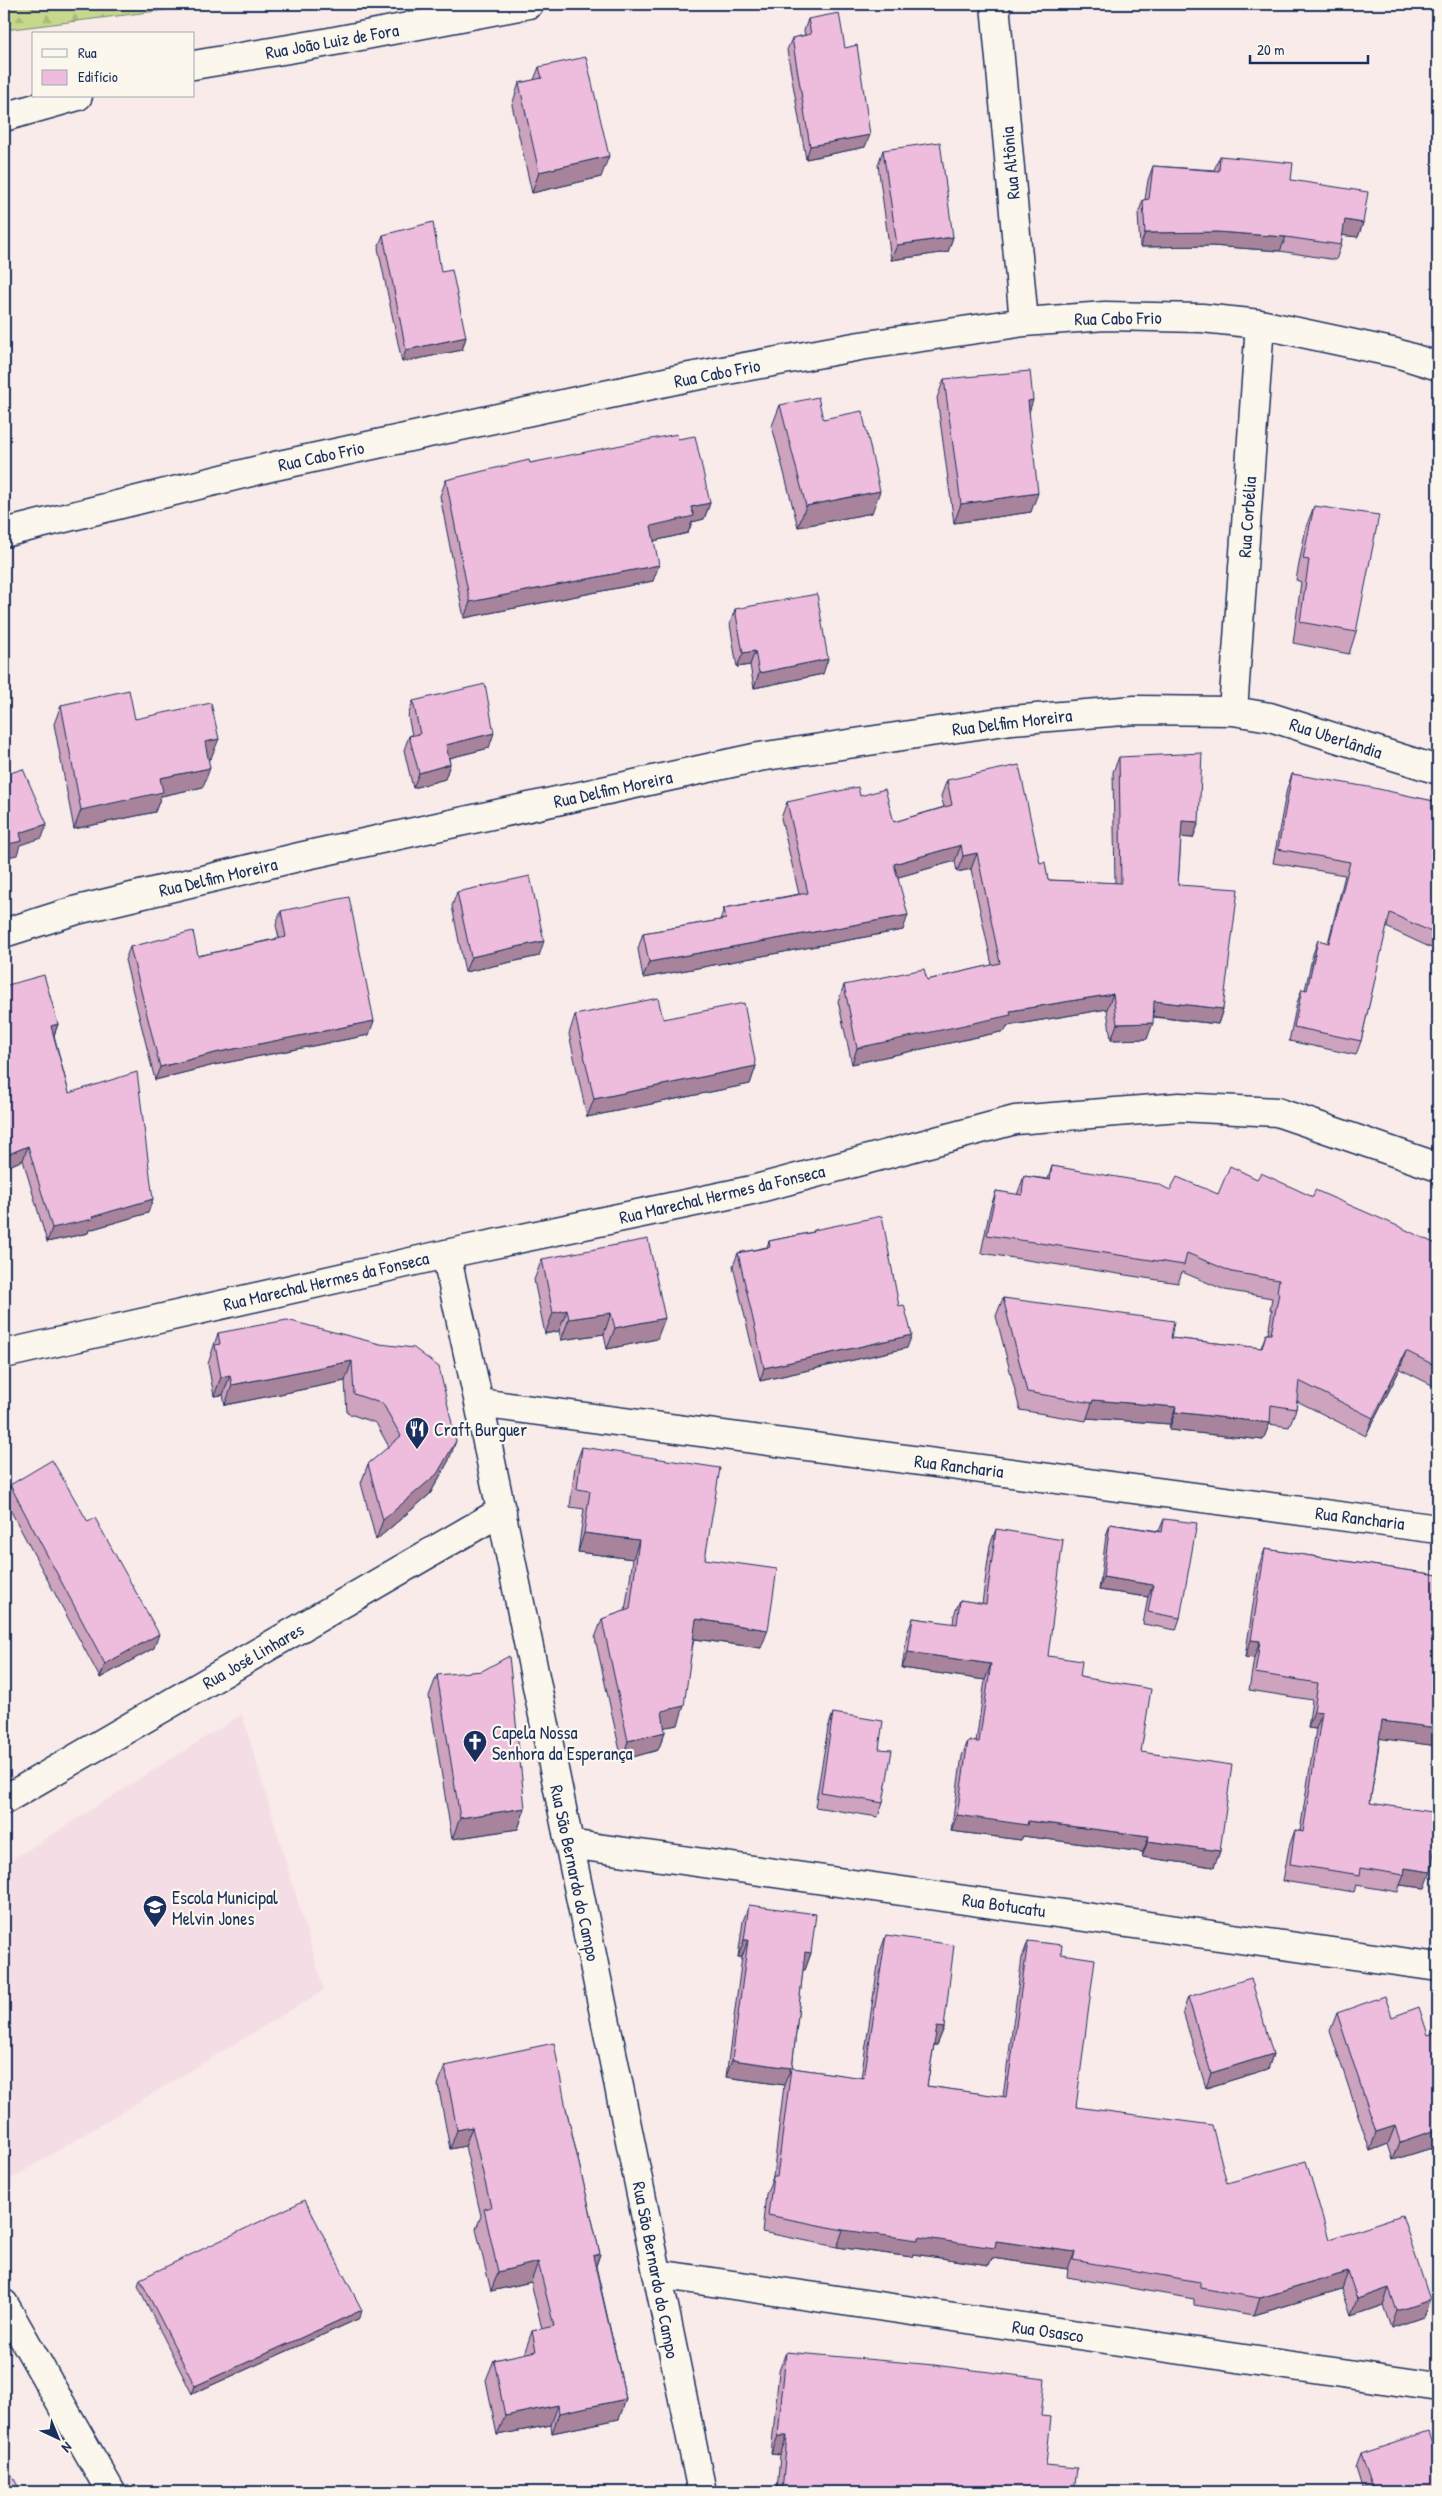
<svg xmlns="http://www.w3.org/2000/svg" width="1442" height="2496" font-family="'Patrick Hand',sans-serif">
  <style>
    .built { fill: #f5dde5 }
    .forest { fill: url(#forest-firs); stroke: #718475 }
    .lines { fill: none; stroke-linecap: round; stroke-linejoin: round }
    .minor-casing { stroke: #1b2f5e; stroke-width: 31 }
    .minor { stroke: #fbf7ec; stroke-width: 28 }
    .wall { fill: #cda3be; stroke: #1b2f5e }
    .shaded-wall { fill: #a7849b; stroke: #1b2f5e }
    .building { fill: #eebddd; stroke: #1b2f5e }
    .labels { text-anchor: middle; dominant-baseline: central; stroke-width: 4.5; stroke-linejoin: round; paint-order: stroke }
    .street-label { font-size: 18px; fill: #1b2f5e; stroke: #fbf7ec }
    .poi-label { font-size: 18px; fill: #1b2f5e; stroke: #fbf7ec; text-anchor: start }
  </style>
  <defs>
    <pattern id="forest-firs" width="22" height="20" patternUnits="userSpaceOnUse" patternTransform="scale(1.25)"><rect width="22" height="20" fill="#c7d88c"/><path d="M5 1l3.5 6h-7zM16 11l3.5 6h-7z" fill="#aaba7b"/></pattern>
  </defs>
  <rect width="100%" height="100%" fill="#f8ebe9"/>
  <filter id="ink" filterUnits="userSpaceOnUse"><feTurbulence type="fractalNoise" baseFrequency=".02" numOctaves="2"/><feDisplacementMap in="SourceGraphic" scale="10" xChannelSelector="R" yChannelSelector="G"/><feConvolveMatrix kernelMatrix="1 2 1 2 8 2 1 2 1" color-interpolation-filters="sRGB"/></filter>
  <g filter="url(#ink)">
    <!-- built -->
    <path class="built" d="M242,1714L324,1990L4,2183V1865Z"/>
    <!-- forest -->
    <path class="forest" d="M4,4H214L4,30Z"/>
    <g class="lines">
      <defs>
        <path id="minor" d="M995,4L1024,322
          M194,65L324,43L529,4
          M4,117L78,96
          M4,533L275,466L684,378L860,346L1024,322L1105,316L1202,318L1260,324L1396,353L1438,366
          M1233,711L1260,324
          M4,933L77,910L303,856L759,757L1012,720L1135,710L1233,711L1270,717L1438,770
          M446,1254L479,1403L702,2492
          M4,1354L446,1254L752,1190L1015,1120L1179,1107L1277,1112L1438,1167
          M479,1403L1438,1529
          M4,1800L502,1511
          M569,1844L1438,1967
          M657,2274L1438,2387
          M4,2304L111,2492"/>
      </defs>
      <!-- minor casing -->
      <use href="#minor" class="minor-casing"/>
      <!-- minor -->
      <use href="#minor" class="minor"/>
    </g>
    <!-- wall -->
    <path class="wall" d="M808,19L845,48L865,147L806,159L787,50L792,38L805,35L804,31Z
      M539,67L601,177L532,193L512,105L519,83L534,80Z
      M883,150L953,237L948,252L891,260L878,165Z
      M1220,156L1291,180L1363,223L1358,237L1342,235L1341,245L1336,260L1280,251L1212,246L1140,247L1138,214L1143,200H1145L1148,180L1153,166L1214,170Z
      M383,235L441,272L466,337L462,350L402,362L378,248Z
      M944,379L1029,413L1031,512L954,523L937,398Z
      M780,405L823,419L872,513L798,527L772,426Z
      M678,439L710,503L704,519L692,522L688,533L654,541L653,581L464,618L440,496L446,480L530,463Z
      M1314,506L1356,632L1349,654L1293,643L1301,582L1296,580L1306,527Z
      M735,609L823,674L754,688L750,665L737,667L730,624Z
      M413,701L489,748L449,758L450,764L445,779L413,788L404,750L409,736L412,735L408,716Z
      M61,705L135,719L211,758L209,759L203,787L161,796L155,812L74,829L54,724Z
      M1119,757L1199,822L1193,838L1181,837L1178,885L1223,1009L1218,1024L1153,1017L1147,1039L1111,1040L1107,1009L1007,1026L1005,1031L852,1064L838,1001L844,985L927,980L992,965L971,869L957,872L955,861L898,877L903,930L643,978L638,949L643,933L720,920L724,908L799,894L781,818L787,802L860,796L894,822L944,807L941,796L947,780L1040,863L1048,880L1115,883L1113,772Z
      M1292,774L1438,802V951L1386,927L1361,1041L1356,1055L1289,1041L1297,1003L1302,989L1305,990L1313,954L1318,940L1328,943L1345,875L1273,863L1287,788Z
      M457,892L539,956L465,972L452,906Z
      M281,911L369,1035L214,1065L155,1080L125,960L130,947L198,956L279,938L276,925Z
      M575,1015L663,1019L756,1066L750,1084L587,1117L569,1034Z
      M58,1024L54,1035L69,1093L148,1213L89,1230L88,1233L47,1242L23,1160L4,1168Z
      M1052,1166L1170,1190L1218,1194L1257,1179L1313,1197L1438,1245V1388L1400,1369L1366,1436L1297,1401L1296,1409L1289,1427L1269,1424L1263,1440L1169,1430L1170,1424L1087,1418L1086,1421L1020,1410L996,1316L1003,1298L1171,1338L1261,1348L1266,1334H1268L1272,1310H1270L1272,1298L1225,1290L1182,1272L1178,1283L981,1253L990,1209L996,1191L1017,1195L1024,1176L1048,1179Z
      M814,1230L907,1348L760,1381L733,1266L738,1253L767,1247L769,1241L813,1232Z
      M542,1259L657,1339L607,1349L604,1334L561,1340L559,1331L545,1334L534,1280Z
      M218,1333L380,1344L449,1460L430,1494L376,1540L361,1483L368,1464L389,1447L376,1423L347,1413L345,1381L225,1405L223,1395L214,1396L208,1364Z
      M582,1447L705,1559L761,1648L694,1639L678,1725L664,1727L665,1732L658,1750L622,1760L595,1638L602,1619L625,1611L633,1559L578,1552L584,1509L570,1507L575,1466Z
      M10,1485L88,1522L154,1648L100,1678L5,1500Z
      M1164,1519L1180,1618L1176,1630L1143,1624L1148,1597L1099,1590L1106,1536L1110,1524L1159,1531Z
      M996,1529L1048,1656L1080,1677L1141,1752L1220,1851L1214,1867L1142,1857L1143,1852L1023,1836L1021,1840L951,1831L962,1756L968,1741L976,1742L985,1680L902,1668L907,1634L913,1618L953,1624L954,1615L960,1600L982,1604L990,1545Z
      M1265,1549L1438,1575V1746L1380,1738L1370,1803L1425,1888L1400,1885L1398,1892L1356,1885L1354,1892L1283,1881L1289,1847L1295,1830L1300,1831L1316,1729L1308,1728L1312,1700L1249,1690L1254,1658L1245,1657L1259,1566Z
      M437,1675L525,1808L518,1829L452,1839L429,1696Z
      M833,1713L879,1749L883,1803L878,1817L815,1807L828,1728Z
      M749,1905L811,1953L805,1970L803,1969L792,2068L861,2078L880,1952L886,1935L944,2028L937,2045H934L927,2086L1003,2097L1022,1958L1028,1941L1061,1954L1076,2107L1227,2183L1329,2239L1430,2300L1423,2317L1391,2328L1383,2305L1351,2316L1342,2289L1254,2315L1194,2305V2299L1067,2277L1068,2269L992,2258L989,2265L913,2254L912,2257L837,2247L762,2232L766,2194L773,2177L784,2085L726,2077L742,1957H738L743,1921Z
      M1188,1997L1273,2054L1268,2069L1206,2088L1183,2012Z
      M1337,2013L1392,2017L1438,2146L1393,2160L1388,2144L1370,2151L1330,2031Z
      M445,2066L566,2108L600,2254L596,2266L626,2399L619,2419L552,2433L551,2425L497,2435L486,2380L494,2360L525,2354V2351L532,2331L542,2329L531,2282L491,2291L476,2229L481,2216L465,2146L450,2149L438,2085Z
      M140,2279L360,2318L192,2394L138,2286Z
      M786,2352L1041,2416L1046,2465L1074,2492H777L780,2455L771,2454L779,2371Z
      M1361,2454L1438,2492H1363L1356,2469Z"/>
    <!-- shaded-wall -->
    <path class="shaded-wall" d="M870,135L865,147L806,159L810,146Z
      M609,156L601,177L532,193L539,172Z
      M1345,220L1363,223L1358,237L1339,235Z
      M1217,232L1286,237L1280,251L1212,246L1140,247L1145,233Z
      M953,237L948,252L891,260L897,245Z
      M466,337L462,350L402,362L406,350Z
      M1033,400L1027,419L1028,401Z
      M880,491L872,513L798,527L806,506Z
      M1038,493L1031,512L954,523L961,504Z
      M710,503L704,519L692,522L688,533L645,543L651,526L691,507Z
      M659,565L653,581L464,618L470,602Z
      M755,651L750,665L737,667L743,653Z
      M828,659L823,674L754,688L759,673Z
      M494,733L489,748L441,760L446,745Z
      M219,739L211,758L198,762L205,742Z
      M450,764L445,779L413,788L419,773Z
      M210,768L203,787L161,796L155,812L74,829L81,810L160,778Z
      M1182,821L1199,822L1193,838L1176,837Z
      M47,824L42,838L20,845L17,855L4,858V845L20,833Z
      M961,845L955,861L888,880L894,864Z
      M977,853L971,869L957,872L963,856Z
      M908,915L903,930L643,978L649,962Z
      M544,941L539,956L465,972L471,957Z
      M1113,994L1107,1009L1007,1026L1005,1031L852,1064L857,1048L1010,1011Z
      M1154,1001L1223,1009L1218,1024L1148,1016Z
      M374,1021L369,1035L214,1065L155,1080L160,1067L219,1052Z
      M1153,1023L1147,1039L1111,1040L1117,1024Z
      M58,1024L53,1038L51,1026Z
      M756,1066L750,1084L587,1117L594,1099Z
      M28,1146L23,1160L4,1168V1156Z
      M153,1199L148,1213L89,1230L88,1233L47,1242L52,1228Z
      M567,1310L559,1331L545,1334L553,1313Z
      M611,1313L604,1334L561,1340L569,1319Z
      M665,1318L657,1339L607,1349L615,1328Z
      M912,1335L907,1348L760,1381L764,1368Z
      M1406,1351L1400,1369L1366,1436L1373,1418Z
      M352,1361L345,1381L225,1405L232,1385Z
      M230,1375L223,1395L214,1396L221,1377Z
      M1093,1400L1176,1407L1170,1424L1087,1418Z
      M1175,1412L1270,1423L1263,1440L1169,1430Z
      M456,1441L449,1460L430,1494L376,1540L383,1520Z
      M584,1533L639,1540L633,1559L578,1552Z
      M1103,1577L1153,1585L1148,1597L1099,1590Z
      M696,1619L768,1630L761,1648L689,1638Z
      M159,1634L154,1648L100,1678L105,1664Z
      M1251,1640L1260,1641L1254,1658L1245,1657Z
      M908,1652L991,1664L985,1680L902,1668Z
      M684,1706L678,1725L655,1729L662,1711Z
      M1314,1711L1322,1712L1316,1729L1308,1728Z
      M1382,1721L1438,1728V1746L1376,1738Z
      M665,1732L658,1750L622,1760L628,1741Z
      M525,1808L518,1829L452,1839L460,1818Z
      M957,1815L1028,1821L1149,1836L1143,1852L1023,1836L1021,1840L951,1831Z
      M1148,1841L1220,1851L1214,1867L1142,1857Z
      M1405,1868L1431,1872L1425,1888L1400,1885L1404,1875Z
      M744,1940H748L742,1957H738Z
      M805,1952L811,1953L805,1970L799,1969Z
      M937,2027L944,2028L937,2045L931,2044Z
      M1273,2054L1268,2069L1206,2088L1211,2073Z
      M732,2060L791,2068L784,2085L726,2077Z
      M1395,2126L1388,2144L1370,2151L1376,2132Z
      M472,2127L465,2146L450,2149L457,2130Z
      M1438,2129V2146L1393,2160L1400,2142Z
      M843,2230L918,2237L996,2241L1075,2252L1068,2269L992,2258L989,2265L913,2254L912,2257L837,2247Z
      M600,2254L593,2273V2256Z
      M538,2262L531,2282L491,2291L498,2272Z
      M1348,2272L1342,2289L1254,2315L1260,2298Z
      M1389,2288L1383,2305L1351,2316L1357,2299Z
      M1430,2300L1423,2317L1391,2328L1397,2311Z
      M362,2310L360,2318L192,2394L195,2386Z
      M626,2399L619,2419L552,2433L559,2413Z
      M558,2405L551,2425L497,2435L505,2416Z
      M778,2436H787L780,2455L771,2454Z
      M1384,2487L1382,2492H1372L1373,2490Z"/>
    <!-- building -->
    <path class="building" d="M839,13L845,48L857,45L870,135L810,146L792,38L811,34L808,19Z
      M586,57L609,156L539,172L519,83L542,78L539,67Z
      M940,142L953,237L897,245L883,150Z
      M1220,156L1293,163L1291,180L1368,192L1363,223L1345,220L1341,245L1286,237L1217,232L1145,233L1143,200L1149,199L1153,166L1219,171Z
      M433,222L441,272L452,270L466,337L406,350L383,235Z
      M1030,371L1033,400L1028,401L1038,493L961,504L944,379Z
      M818,397L823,419L862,411L880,491L806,506L780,405Z
      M677,434L678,439L695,436L710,503L691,507L694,516L651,526L659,565L470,602L446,480L529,460L530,463Z
      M1314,506L1379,515L1356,632L1300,622L1309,560L1303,559Z
      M817,594L828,659L759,673L755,651L743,653L735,609Z
      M485,684L494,733L446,745L450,764L419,773L409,736L420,734L413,701Z
      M129,690L135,719L211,703L219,739L205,742L210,768L160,778L163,792L81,810L61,705Z
      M4,743L10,773L23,769L47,824L20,833L22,841L4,845Z
      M1202,753L1199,822L1182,821L1178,885L1238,889L1223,1009L1154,1001L1153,1023L1117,1024L1113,994L1010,1011L1011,1015L857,1048L844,985L924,969L927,980L1000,963L977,853L963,856L961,845L894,864L908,915L649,962L643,933L726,919L724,908L808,893L787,802L858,787L860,796L885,789L894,822L952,805L947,780L1019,765L1040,863L1045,862L1048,880L1121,883L1119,757Z
      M1292,774L1374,788L1438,802V935L1390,913L1361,1041L1294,1027L1302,989L1307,990L1318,940L1329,943L1350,862L1278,849Z
      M530,876L544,941L471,957L457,892Z
      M349,897L374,1021L219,1052L160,1067L130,947L193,931L198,956L286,937L281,911Z
      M44,975L58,1024L51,1026L69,1093L137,1072L153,1199L92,1217L93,1219L52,1228L28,1146L4,1156V986Z
      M658,998L663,1019L744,1003L756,1066L594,1099L575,1015Z
      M1052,1166L1158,1184L1170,1190L1177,1177L1218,1194L1230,1166L1257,1179L1261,1173L1313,1197L1315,1190L1400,1227L1438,1245V1367L1406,1351L1373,1418L1299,1381L1296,1409L1271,1405L1270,1423L1175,1412L1176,1407L1093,1400L1092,1403L1027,1392L1003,1298L1174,1321L1171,1338L1262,1348L1266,1334H1271L1279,1293L1277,1292L1279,1280L1232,1272L1187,1253L1184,1265L987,1235L996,1191L1022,1195L1024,1176L1050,1180Z
      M882,1216L899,1306L904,1305L912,1335L764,1368L738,1253L770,1247L769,1241L814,1232V1230Z
      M648,1239L665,1318L615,1328L611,1313L569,1319L567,1310L553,1313L542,1259Z
      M287,1320L380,1344L414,1348L439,1367L456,1441L437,1474L383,1520L368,1464L401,1436L383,1404L354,1394L352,1361L232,1385L230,1375L221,1377L215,1345L220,1344L218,1333Z
      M582,1447L720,1468L705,1559L777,1569L768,1630L696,1619L684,1706L662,1711L665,1732L628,1741L602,1619L630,1609L639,1540L584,1533L590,1491L577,1489Z
      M52,1460L88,1522L95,1518L159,1634L105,1664L10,1485Z
      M1164,1519L1197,1523L1180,1618L1148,1612L1153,1585L1103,1577L1110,1524L1162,1532Z
      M996,1529L1063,1540L1048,1656L1082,1661L1080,1677L1151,1689L1141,1752L1232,1765L1220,1851L1148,1841L1149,1836L1028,1821L1027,1825L957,1815L968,1741L979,1742L991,1664L908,1652L913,1618L957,1624L960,1600L986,1604Z
      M1265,1549L1438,1575V1728L1382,1721L1370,1803L1438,1813V1824L1431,1872L1405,1868L1404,1875L1361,1868L1360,1875L1290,1864L1295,1830L1303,1832L1322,1712L1314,1711L1318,1683L1255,1673L1260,1641L1251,1640Z
      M4,1600L6,1605L4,1607Z
      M509,1656L525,1808L460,1818L437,1675L482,1671Z
      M833,1713L883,1721L879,1749L892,1750L883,1803L821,1792Z
      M749,1905L816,1914L811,1953L805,1952L792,2068L864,2078L886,1935L954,1945L944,2028L937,2027L927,2086L1006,2097L1028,1941L1062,1945L1061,1954L1095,1959L1076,2107L1212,2125L1227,2183L1306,2161L1329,2239L1402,2215L1430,2300L1397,2311L1389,2288L1357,2299L1348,2272L1260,2298L1200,2288V2282L1073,2260L1075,2252L996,2241L995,2248L918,2237V2240L843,2230L768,2215L773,2177H777L791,2068L732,2060L748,1940H744Z
      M1251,1978L1273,2054L1211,2073L1188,1997Z
      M1385,1996L1392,2017L1419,2007L1428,2035L1438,2032V2129L1400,2142L1395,2126L1376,2132L1337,2013Z
      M554,2043L566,2108L600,2254L593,2256L626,2399L559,2413L558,2405L505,2416L494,2360L536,2351L532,2331L554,2326L538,2262L498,2272L484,2209L491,2207L472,2127L457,2130L445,2066Z
      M305,2200L362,2310L195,2386L140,2279Z
      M786,2352L934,2365L1045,2379L1041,2416L1051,2417L1046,2465L1077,2468L1074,2492H782L787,2436H778Z
      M1428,2432L1438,2461V2492H1385L1384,2487L1373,2490L1361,2454Z
      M7,2466L21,2492H4V2468Z"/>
  </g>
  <!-- icons -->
  <defs>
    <symbol id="restaurant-pin" viewBox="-11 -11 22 30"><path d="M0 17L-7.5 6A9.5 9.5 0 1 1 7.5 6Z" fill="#1b2f5e" stroke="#fbf7ec"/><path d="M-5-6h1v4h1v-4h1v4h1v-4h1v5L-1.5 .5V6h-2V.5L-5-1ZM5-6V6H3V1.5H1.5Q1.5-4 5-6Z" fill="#fff"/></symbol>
    <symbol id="church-pin" viewBox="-11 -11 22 30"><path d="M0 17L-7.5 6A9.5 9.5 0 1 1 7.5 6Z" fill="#1b2f5e" stroke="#fbf7ec"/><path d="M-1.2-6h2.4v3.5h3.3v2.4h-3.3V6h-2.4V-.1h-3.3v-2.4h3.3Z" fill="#fff"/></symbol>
    <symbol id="school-pin" viewBox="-11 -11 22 30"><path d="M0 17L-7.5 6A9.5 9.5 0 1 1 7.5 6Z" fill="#1b2f5e" stroke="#fbf7ec"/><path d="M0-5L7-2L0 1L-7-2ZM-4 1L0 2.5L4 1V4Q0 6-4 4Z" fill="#fff"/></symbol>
  </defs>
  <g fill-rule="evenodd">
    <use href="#restaurant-pin" x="403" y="1415" width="28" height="38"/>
    <use href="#church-pin" x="461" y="1728" width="28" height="38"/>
    <use href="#school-pin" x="141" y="1893" width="28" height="38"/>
  </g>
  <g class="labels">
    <!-- street labels -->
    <g class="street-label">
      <text transform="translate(332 41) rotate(-10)">Rua João Luiz de Fora</text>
      <text transform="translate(1010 163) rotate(-95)">Rua Altônia</text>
      <text transform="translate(1118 318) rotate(-1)">Rua Cabo Frio</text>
      <text transform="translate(717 373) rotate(-11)">Rua Cabo Frio</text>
      <text transform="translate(321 456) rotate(-12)">Rua Cabo Frio</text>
      <text transform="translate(1247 517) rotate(-86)">Rua Corbélia</text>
      <text transform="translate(1012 722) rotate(-7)">Rua Delfim Moreira</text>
      <text transform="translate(1336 738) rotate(18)">Rua Uberlândia</text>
      <text transform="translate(613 789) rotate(-12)">Rua Delfim Moreira</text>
      <text transform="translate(218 877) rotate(-13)">Rua Delfim Moreira</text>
      <text transform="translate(722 1194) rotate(-13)">Rua Marechal Hermes da Fonseca</text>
      <text transform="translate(326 1281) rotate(-13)">Rua Marechal Hermes da Fonseca</text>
      <text transform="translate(959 1466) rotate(7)">Rua Rancharia</text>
      <text transform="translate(1360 1518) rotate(7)">Rua Rancharia</text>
      <text transform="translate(253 1656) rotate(-30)">Rua José Linhares</text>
      <text transform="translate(575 1873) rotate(78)">Rua São Bernardo do Campo</text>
      <text transform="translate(1004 1905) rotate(8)">Rua Botucatu</text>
      <text transform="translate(656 2270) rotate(79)">Rua São Bernardo do Campo</text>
      <text transform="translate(1048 2331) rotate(8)">Rua Osasco</text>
    </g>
    <!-- poi labels -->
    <g class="poi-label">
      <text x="434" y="1429">Craft Burguer</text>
      <text x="492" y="1732">Capela Nossa<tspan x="492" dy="21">Senhora da Esperança</tspan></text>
      <text x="172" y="1897">Escola Municipal<tspan x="172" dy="21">Melvin Jones</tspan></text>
    </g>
  </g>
  <!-- margin -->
  <rect width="1442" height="2496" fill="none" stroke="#fbf7ec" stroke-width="20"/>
  <rect x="10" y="10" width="1422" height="2476" fill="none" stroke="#1b2f5e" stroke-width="2" filter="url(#ink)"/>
  <!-- legend -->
  <rect x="32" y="32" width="162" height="65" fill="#fbf7ec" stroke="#a1a7b3"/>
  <rect x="42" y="49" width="25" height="8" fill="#fbf7ec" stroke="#a1a7b3"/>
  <text x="78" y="58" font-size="15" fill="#1b2f5e">Rua</text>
  <rect x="42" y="70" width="25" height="15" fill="#eebddd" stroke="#a1a7b3"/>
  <text x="78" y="82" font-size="15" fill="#1b2f5e">Edifício</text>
  <!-- north arrow -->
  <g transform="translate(58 2438) rotate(136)" stroke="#fbf7ec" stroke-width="4" paint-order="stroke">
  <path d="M0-4L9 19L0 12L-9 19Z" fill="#1b2f5e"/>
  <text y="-8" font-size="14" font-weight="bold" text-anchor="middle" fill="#1b2f5e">N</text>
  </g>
  <!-- scale -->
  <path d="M1250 55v8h118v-8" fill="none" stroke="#1b2f5e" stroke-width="2.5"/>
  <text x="1257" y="55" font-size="15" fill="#1b2f5e" stroke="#fbf7ec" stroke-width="4" paint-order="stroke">20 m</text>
</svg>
